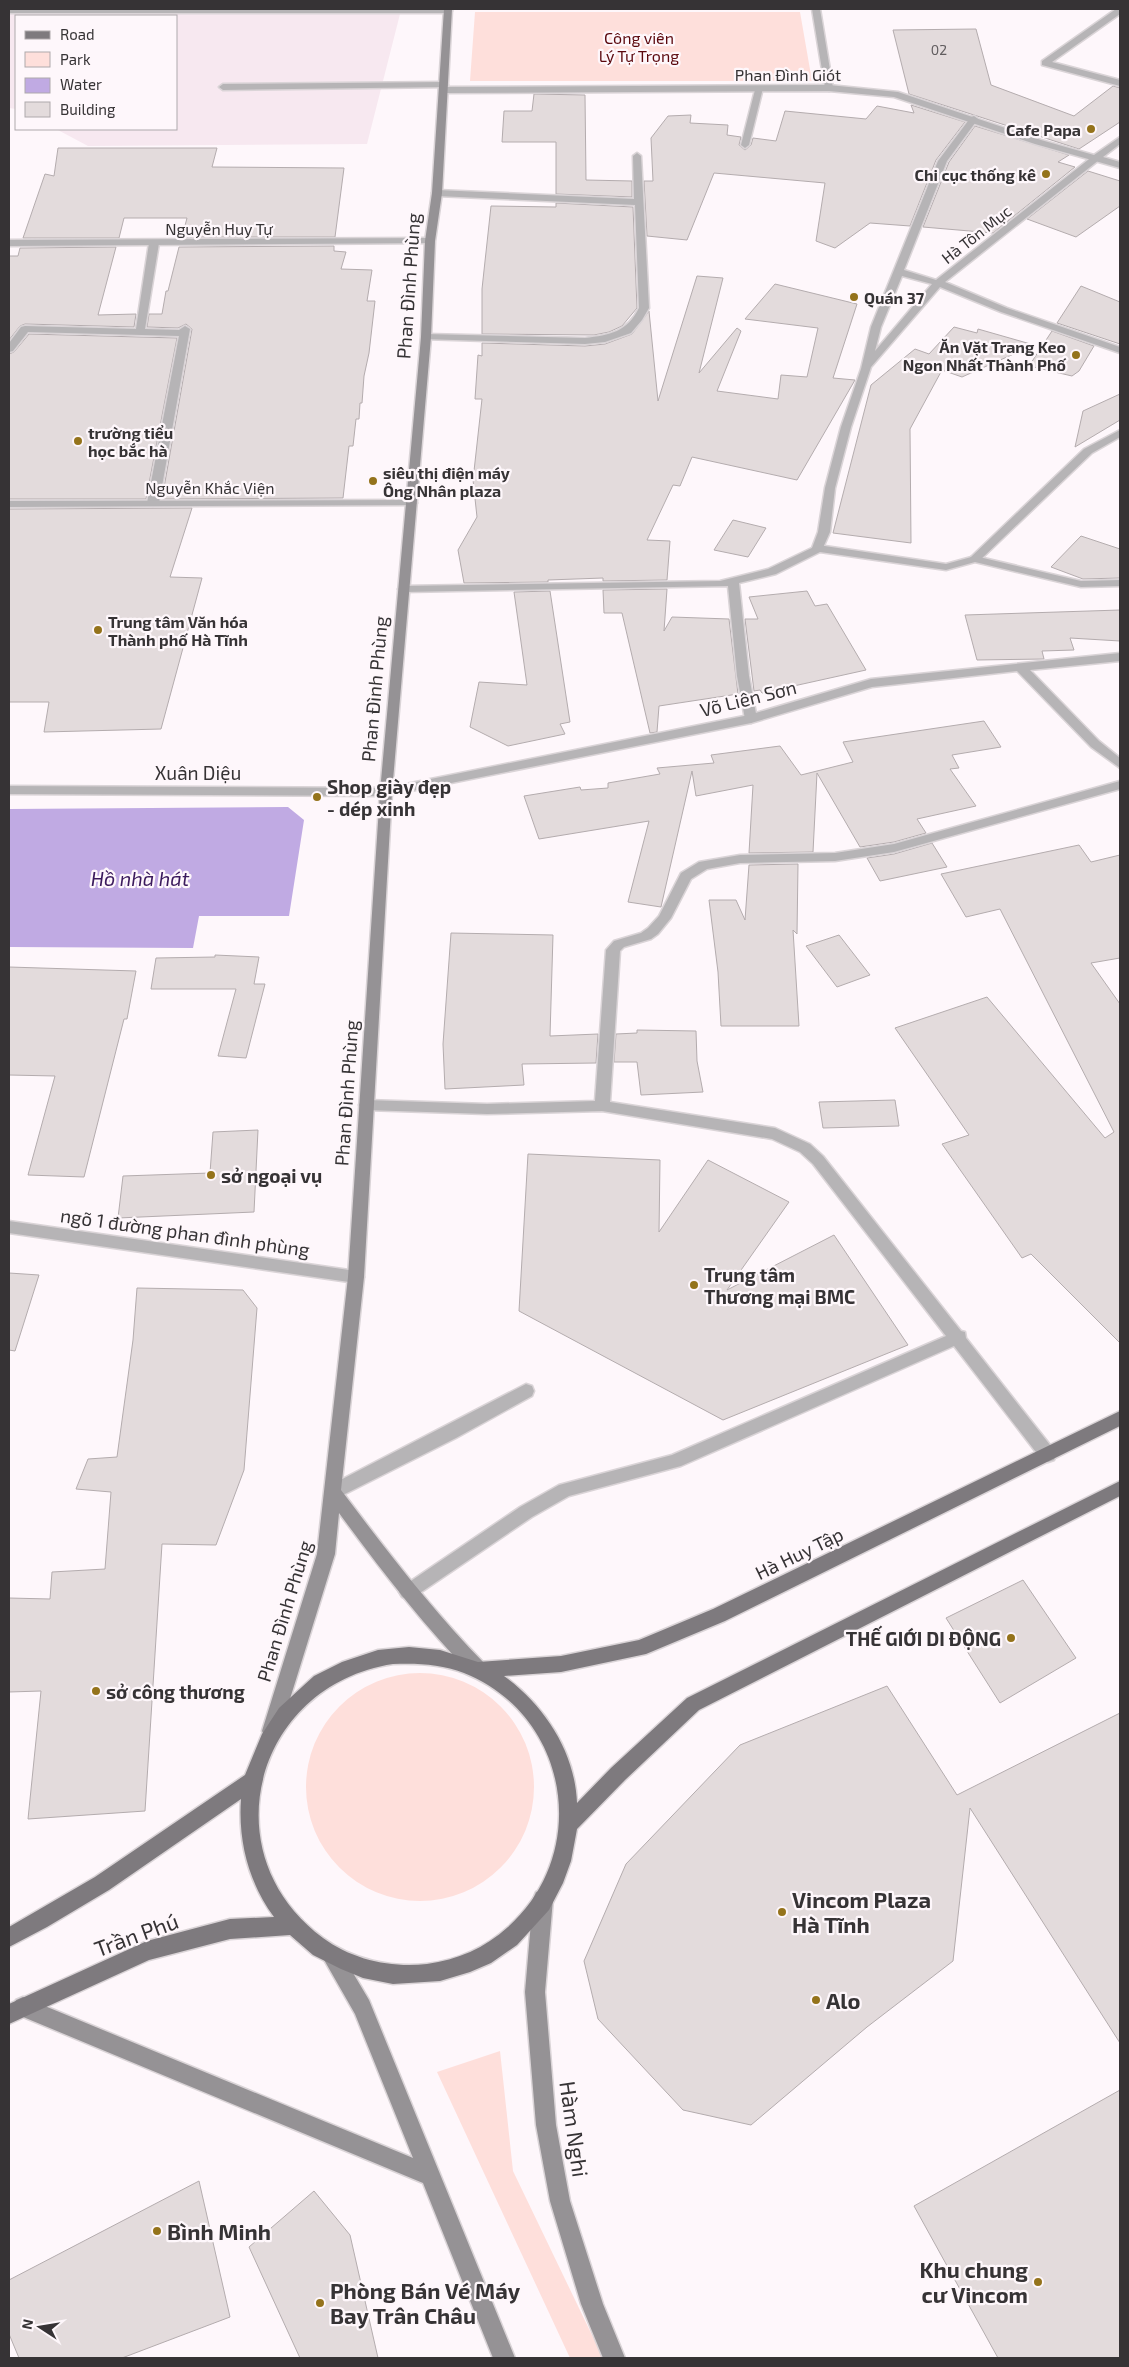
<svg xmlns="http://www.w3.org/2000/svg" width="1129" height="2367" font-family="'Exo 2',sans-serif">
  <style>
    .built { fill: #f7e8f0 }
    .green { fill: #fedfdb }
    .water { fill: #c0aae3 }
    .building { fill: #e3dbdc; stroke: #b4acae }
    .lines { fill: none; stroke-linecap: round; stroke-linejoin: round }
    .service-casing { stroke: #dad4d7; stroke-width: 3 }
    .minor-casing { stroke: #dad4d7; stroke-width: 3 }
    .tertiary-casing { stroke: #dad4d7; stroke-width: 3 }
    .secondary-casing { stroke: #dad4d7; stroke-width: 3 }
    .primary-casing { stroke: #dad4d7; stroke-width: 3 }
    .service { fill: #b6b4b6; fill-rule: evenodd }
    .minor { fill: #b6b4b6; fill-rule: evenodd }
    .tertiary { fill: #b6b4b6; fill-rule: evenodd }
    .secondary { fill: #959295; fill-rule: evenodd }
    .primary { fill: #7e7a7e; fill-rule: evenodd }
    .poi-dot { fill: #94731b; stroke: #fef7fb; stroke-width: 2 }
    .labels { text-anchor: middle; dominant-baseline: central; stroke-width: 4.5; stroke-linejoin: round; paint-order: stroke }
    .far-number-label { font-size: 14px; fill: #615d5f }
    .far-park-label { font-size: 16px; fill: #5b080d; stroke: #fef7fb }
    .far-street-label { font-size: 16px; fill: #363335; stroke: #fef7fb }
    .far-poi-label { font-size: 16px; font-weight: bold; fill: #363335; stroke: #fef7fb; text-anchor: start }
    .street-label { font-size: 19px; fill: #363335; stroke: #fef7fb }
    .poi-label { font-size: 19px; font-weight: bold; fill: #363335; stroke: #fef7fb; text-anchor: start }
    .water-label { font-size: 20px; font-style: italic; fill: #3b1a5d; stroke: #fef7fb }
    .near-poi-label { font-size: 22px; font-weight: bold; fill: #363335; stroke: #fef7fb; text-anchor: start }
    .near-street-label { font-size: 22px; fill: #363335; stroke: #fef7fb }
  </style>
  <rect width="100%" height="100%" fill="#fef7fb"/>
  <!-- built -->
  <path class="built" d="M9,14H400L367,144L88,146L56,129H176V16H16V109L9,108Z"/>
  <!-- green -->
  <path class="green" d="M475,12H800L812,81H470Z
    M306 1787a114 114 0 1 1 228 0a114 114 0 1 1-228 0Z
    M500,2051L513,2171L603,2358H570L437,2072Z"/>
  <!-- water -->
  <path class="water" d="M288,807L304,820L289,916H199L193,948L9,947V809Z"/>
  <!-- building -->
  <path class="building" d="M976,29L991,85L1074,116L1113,86L1120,88V122L1079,149L909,94L893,30Z
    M534,94L585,95L586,180L632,181V197L556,194V142H502L504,111H532Z
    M911,105L965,122L936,160L910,226L870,223L835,248L816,241L825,183L714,173L687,240L647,236L644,181H653L651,138L668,116L691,115L690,123L728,125L727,135L741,137L739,145L745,150L751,145L753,138L776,141L785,111L866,119L877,106L914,113Z
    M975,126L1069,155L1058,162L1075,167L993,233L923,227L949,162Z
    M58,148H217L212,167L344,168L335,237H182L187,218H124L119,238H23L45,174L54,176Z
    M1088,171L1120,181V206L1076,237L1027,219Z
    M556,203L633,207L637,308L622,326L609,332L594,335L482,334V289L491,206L556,207Z
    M334,246V251L346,252L341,269L372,270L367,301H375L369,353L364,376L362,403H360L359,419H356L353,446H349L343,498L162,499L192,329L186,324L178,328L147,327L149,314H162L166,291H168L179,247Z
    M116,247L98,315L136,314L134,327L25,324L20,326L9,340V256H18L20,248Z
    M697,276L723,278L699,373L737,328L741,331L717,391L778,399L781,375L807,377L818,328L745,319L775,284L857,304L833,378L855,380L797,480L692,457L680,486L673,485L647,540L670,541L667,580L603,581V578L548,580V582L464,583L458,550L477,517L473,480L482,399H475L478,355L482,356V343L585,346L605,344L632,334L649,311L658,401Z
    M1081,286L1120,302V344L1057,323Z
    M954,327L977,333L978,329L1034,345L962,377L942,370L910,429L911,543L833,533L871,385L915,349L929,354Z
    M1052,331L1094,346L1079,371L1072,376L1029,366Z
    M29,334L177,338L146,499H9V354L14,352Z
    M1120,394V420L1075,447L1083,411Z
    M192,508L170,577L202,578L161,729L44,732L49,702H9V509Z
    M733,520L766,528L748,557L714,550Z
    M1081,536L1120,549V578L1083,579L1051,567Z
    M667,589L664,631L672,617L729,619L738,694L659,706L657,732L650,733L622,613H604L603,590Z
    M550,591L570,722L560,724L565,734L508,746L470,727L479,682L527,685L514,592Z
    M807,591L815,606L827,604L866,670L762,693L760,690L754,691L745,619H758L749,597Z
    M1120,610V641L1070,638L1074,650L1042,651L1044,659L977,660L965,615Z
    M984,721L1001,747L952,755L959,768L950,769L976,806L917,819L926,833L894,842L860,847L817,773L813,852L749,853L753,785L696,796L692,771L661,907L628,902L649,821L539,839L524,796L580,787L581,790L608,788V783L660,774L657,768L714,763L711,755L780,746L801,775L853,762L843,742Z
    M932,843L947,867L880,881L867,858L894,854Z
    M1079,845L1091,862L1120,855V958L1091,963L1120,1004V1343L1031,1254L1022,1258L942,1144L969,1135L895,1028L987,997L1105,1138L1114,1132L1000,909L966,917L941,874Z
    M798,864L797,934L793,930L799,1026H721L718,972L709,900H736L745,920L749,865Z
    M451,933L553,935L550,1036L598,1034L596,1063L522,1064L524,1085L445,1089L443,1044Z
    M839,935L870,975L837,987L806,946Z
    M215,955L259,957L254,984H265L246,1058L218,1056L236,989H151L156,958L215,957Z
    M9,967L136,971L127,1019H124L84,1177L28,1175L55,1076L9,1075Z
    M637,1030L696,1031L697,1061L703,1092L641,1095L637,1062H614L616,1034L637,1033Z
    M895,1100L899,1126L823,1128L819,1102Z
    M258,1130L254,1212L118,1218L123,1176L210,1173L213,1132Z
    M528,1154L660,1160L659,1232L708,1160L789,1202L727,1290L834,1235L908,1345L723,1420L519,1311Z
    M9,1273L39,1275L15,1351L9,1350Z
    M137,1288L243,1290L257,1308L244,1470L216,1545L162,1544L145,1811L28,1819L41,1691L9,1692V1598L50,1599L52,1572L105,1569L111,1492L76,1489L88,1459L117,1457L133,1340Z
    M1023,1580L1076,1658L1000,1703L946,1618Z
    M887,1686L957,1795L1120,1713V2043L970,1808L953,1961L867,2027L751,2125L683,2110L598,2019L584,1961L626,1864L740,1745Z
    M1120,2090V2358H998L914,2206Z
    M199,2181L230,2317L122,2358H19L9,2334V2280Z
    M314,2191L350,2235L378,2358H300L249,2247Z"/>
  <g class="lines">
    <defs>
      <path id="service" d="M9,9H449L452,11L448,13H9Z
        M154,240L159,243L145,329L179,330L185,326L190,329L159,503L153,506L147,503L179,336L28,332L13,351L9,352V343L21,327L25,326L136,329L149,243Z
        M818,545L946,564L975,556L1081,581L1120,580V586L1081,587L975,562L946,570L820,552L776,574L739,583L749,676L757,719L751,723L745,719L737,676L728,586L404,592L398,589L404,586L720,581L768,569Z
        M1120,781V789L894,852L835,861L740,863L707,869L691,879L671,918L658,934L651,939L624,947L620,951L610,1102L775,1128L810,1144L823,1156L961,1331L965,1332L966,1338L1054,1450L1056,1455L1054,1460L1048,1462L1042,1460L954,1346L681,1466L569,1496L532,1517L414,1597L408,1600L402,1597L399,1592L402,1587L520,1507L559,1485L672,1455L946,1336L813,1164L800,1152L772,1139L602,1111L487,1114L366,1110L361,1109L359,1105L361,1101L366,1100L487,1104L595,1101L606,950L614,941L641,933L648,928L659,916L681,873L699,862L740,855L835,853L894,844Z
        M9,1221L356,1271L361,1273L364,1277L361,1281L356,1283L9,1233Z
        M526,1384L532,1386L534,1391L532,1396L456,1438L339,1497L333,1499L327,1497L325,1492L327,1487Z"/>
      <path id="minor" d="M812,9H820L833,88L829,91L825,88Z
        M1116,9H1120V14L1052,62L1120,80V86L1042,65V61Z
        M444,82L448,85L447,87L223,90L219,87L223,84Z
        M756,86L763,88L749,145L745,148L741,145Z
        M974,116L978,119L947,161L904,270L936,280L1093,156H1099V160L945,282L1007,308L1120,347V353L1001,312L940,287L871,367L851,427L835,488L830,532L822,550H814L812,548L818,532L825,488L841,427L861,369L871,327L938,161L971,117ZM902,276L932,284L875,351L881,327Z
        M637,153L641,156L649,308L642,320L631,333L605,342L585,344L422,339V335L426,334L585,338C610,335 627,332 639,308L635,205L437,196L432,193L437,190L634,199L633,156Z
        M430,238L433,239V243L9,246V240Z
        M1120,430V437L1092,453L979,561H971L969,559L971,557L1084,449Z
        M411,500L417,503L415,505L9,507V501Z
        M1120,653V661L1030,670L1099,741L1120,758V768L1091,747L1017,671L872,687L751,723L386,796L380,792L386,788L749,715L871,679Z"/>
      <path id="tertiary" d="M829,85L898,92L1041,140L1094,155L1120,137V144L1103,157L1120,162V168L1035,144L894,97L829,91L443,93L439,90L443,87Z
        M9,786L386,788L392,792L386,796L9,794Z"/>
      <path id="secondary" d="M444,9H452L442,193L435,241L431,337L392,792L364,1277L341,1490C387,1551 432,1610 485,1664L488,1670L485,1676L479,1678L473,1676C423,1625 381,1570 339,1513L335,1554L280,1731L277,1737L271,1739L265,1737L262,1731L317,1554L348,1277L380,792L421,337L425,241L432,193Z
        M543,1890L550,1892L553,1899L545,1992L556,2125L570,2201L603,2304L625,2358H603L581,2304L550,2201L536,2125L525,1992L533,1899L536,1892Z
        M333,1948L340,1951L369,2000L515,2358H493L423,2183L16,2014L13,2007L16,2000L23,1997L413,2158L355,2014L323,1958L326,1951Z"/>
      <path id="primary" d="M1120,1411V1426L725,1621L646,1654L561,1672L504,1676C545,1706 575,1752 577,1803L611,1768L687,1698L1120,1481V1496L699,1710L625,1780L577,1829L571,1861L563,1883L549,1910L517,1945L491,1963L470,1972L440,1981L393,1984L363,1978L341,1969L313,1955L290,1935L230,1939L149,1960L9,2024V2004L147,1941L230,1919L274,1917C249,1883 238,1842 241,1799L109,1890L47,1927L9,1947V1927L95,1877L245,1775L262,1734L279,1708L314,1676L342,1662L378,1650L409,1647L440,1650L478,1662L561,1656L639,1640L713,1609ZM393,1664C417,1663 441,1664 464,1673C569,1715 592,1852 508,1927C485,1948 457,1960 427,1964C391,1968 353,1960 323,1938C209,1854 255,1685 393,1664Z"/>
    </defs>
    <!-- service casing -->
    <use href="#service" class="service-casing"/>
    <!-- minor casing -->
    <use href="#minor" class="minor-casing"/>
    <!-- tertiary casing -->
    <use href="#tertiary" class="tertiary-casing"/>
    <!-- secondary casing -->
    <use href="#secondary" class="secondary-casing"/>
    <!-- primary casing -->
    <use href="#primary" class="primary-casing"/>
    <!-- service -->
    <use href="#service" class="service"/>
    <!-- minor -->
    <use href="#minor" class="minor"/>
    <!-- tertiary -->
    <use href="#tertiary" class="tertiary"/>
    <!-- secondary -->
    <use href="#secondary" class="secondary"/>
    <!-- primary -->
    <use href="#primary" class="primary"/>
  </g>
  <!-- markers -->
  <g class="poi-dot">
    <circle cx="1091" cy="129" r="5"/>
    <circle cx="1046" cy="174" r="5"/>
    <circle cx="854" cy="297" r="5"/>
    <circle cx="1076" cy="355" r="5"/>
    <circle cx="78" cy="441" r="5"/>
    <circle cx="373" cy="481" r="5"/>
    <circle cx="98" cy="630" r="5"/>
    <circle cx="317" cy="797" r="5"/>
    <circle cx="211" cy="1175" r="5"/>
    <circle cx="694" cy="1285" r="5"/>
    <circle cx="1011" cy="1638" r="5"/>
    <circle cx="96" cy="1691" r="5"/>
    <circle cx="782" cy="1912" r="5"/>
    <circle cx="816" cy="2000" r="5"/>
    <circle cx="157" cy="2231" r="5"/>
    <circle cx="1038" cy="2282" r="5"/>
    <circle cx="320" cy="2303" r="5"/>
  </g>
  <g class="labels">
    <!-- far-number labels -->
    <g class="far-number-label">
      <text x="939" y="49">02</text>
    </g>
    <!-- far-park labels -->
    <g class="far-park-label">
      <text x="639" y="37">Công viên<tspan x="639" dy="18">Lý Tự Trọng</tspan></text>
    </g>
    <!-- far-street labels -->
    <g class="far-street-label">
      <text x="788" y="74">Phan Đình Giót</text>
      <text x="219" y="228">Nguyễn Huy Tự</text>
      <text transform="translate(976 234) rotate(-38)">Hà Tôn Mục</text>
      <text x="210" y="487">Nguyễn Khắc Viện</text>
    </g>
    <!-- far-poi labels -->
    <g class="far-poi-label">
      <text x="1081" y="129" text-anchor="end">Cafe Papa</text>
      <text x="1036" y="174" text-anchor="end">Chi cục thống kê</text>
      <text x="864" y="297">Quán 37</text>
      <text x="1066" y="346" text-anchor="end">Ăn Vặt Trang Keo<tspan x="1066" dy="18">Ngon Nhất Thành Phố</tspan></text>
      <text x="88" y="432">trường tiểu<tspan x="88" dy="18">học bắc hà</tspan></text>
      <text x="383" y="472">siêu thị điện máy<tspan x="383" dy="18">Ông Nhân plaza</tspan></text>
      <text x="108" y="621">Trung tâm Văn hóa<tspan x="108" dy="18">Thành phố Hà Tĩnh</tspan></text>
    </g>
    <!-- street labels -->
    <g class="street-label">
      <text transform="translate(408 286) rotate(-86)">Phan Đình Phùng</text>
      <text transform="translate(374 689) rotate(-85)">Phan Đình Phùng</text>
      <text transform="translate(748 698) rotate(-14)">Võ Liên Sơn</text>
      <text x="198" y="772">Xuân Diệu</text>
      <text transform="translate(346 1093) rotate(-86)">Phan Đình Phùng</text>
      <text transform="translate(185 1232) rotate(8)">ngõ 1 đường phan đình phùng</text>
      <text transform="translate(799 1553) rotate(-26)">Hà Huy Tập</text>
      <text transform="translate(284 1611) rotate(-73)">Phan Đình Phùng</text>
    </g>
    <!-- poi labels -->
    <g class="poi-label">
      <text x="327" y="786">Shop giày đẹp<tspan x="327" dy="22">- dép xinh</tspan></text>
      <text x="221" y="1175">sở ngoại vụ</text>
      <text x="704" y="1274">Trung tâm<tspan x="704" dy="22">Thương mại BMC</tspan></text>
      <text x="1001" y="1638" text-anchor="end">THẾ GIỚI DI ĐỘNG</text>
      <text x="106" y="1691">sở công thương</text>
    </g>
    <!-- water labels -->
    <g class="water-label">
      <text x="140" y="878">Hồ nhà hát</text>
    </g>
    <!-- near-poi labels -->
    <g class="near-poi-label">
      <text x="792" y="1899">Vincom Plaza<tspan x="792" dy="25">Hà Tĩnh</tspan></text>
      <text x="826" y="2000">Alo</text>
      <text x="167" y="2231">Bình Minh</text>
      <text x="1028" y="2269" text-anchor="end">Khu chung<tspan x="1028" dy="25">cư Vincom</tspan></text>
      <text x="330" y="2290">Phòng Bán Vé Máy<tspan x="330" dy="25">Bay Trân Châu</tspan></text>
    </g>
    <!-- near-street labels -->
    <g class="near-street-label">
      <text transform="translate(136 1934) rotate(-20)">Trần Phú</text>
      <text transform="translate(575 2129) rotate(82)">Hàm Nghi</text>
    </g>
  </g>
  <!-- border -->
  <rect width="1129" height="2367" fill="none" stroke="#363335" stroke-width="20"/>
  <!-- legend -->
  <rect x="15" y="15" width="162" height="115" fill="#fef7fb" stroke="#aea9ac"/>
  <rect x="25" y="31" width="25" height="8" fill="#7e7a7e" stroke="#aea9ac"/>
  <text x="60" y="40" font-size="15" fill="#363335">Road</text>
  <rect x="25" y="52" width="25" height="15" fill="#fedfdb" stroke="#aea9ac"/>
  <text x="60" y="65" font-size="15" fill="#363335">Park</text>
  <rect x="25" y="78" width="25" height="15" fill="#c0aae3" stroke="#aea9ac"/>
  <text x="60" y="90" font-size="15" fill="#363335">Water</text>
  <rect x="25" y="102" width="25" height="15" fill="#e3dbdc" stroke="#aea9ac"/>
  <text x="60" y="115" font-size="15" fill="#363335">Building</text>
  <!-- north arrow -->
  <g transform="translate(40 2327) rotate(282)" stroke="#fef7fb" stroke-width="4" paint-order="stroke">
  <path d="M0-4L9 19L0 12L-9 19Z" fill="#363335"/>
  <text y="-8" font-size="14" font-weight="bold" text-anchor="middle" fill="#363335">N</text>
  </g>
</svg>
